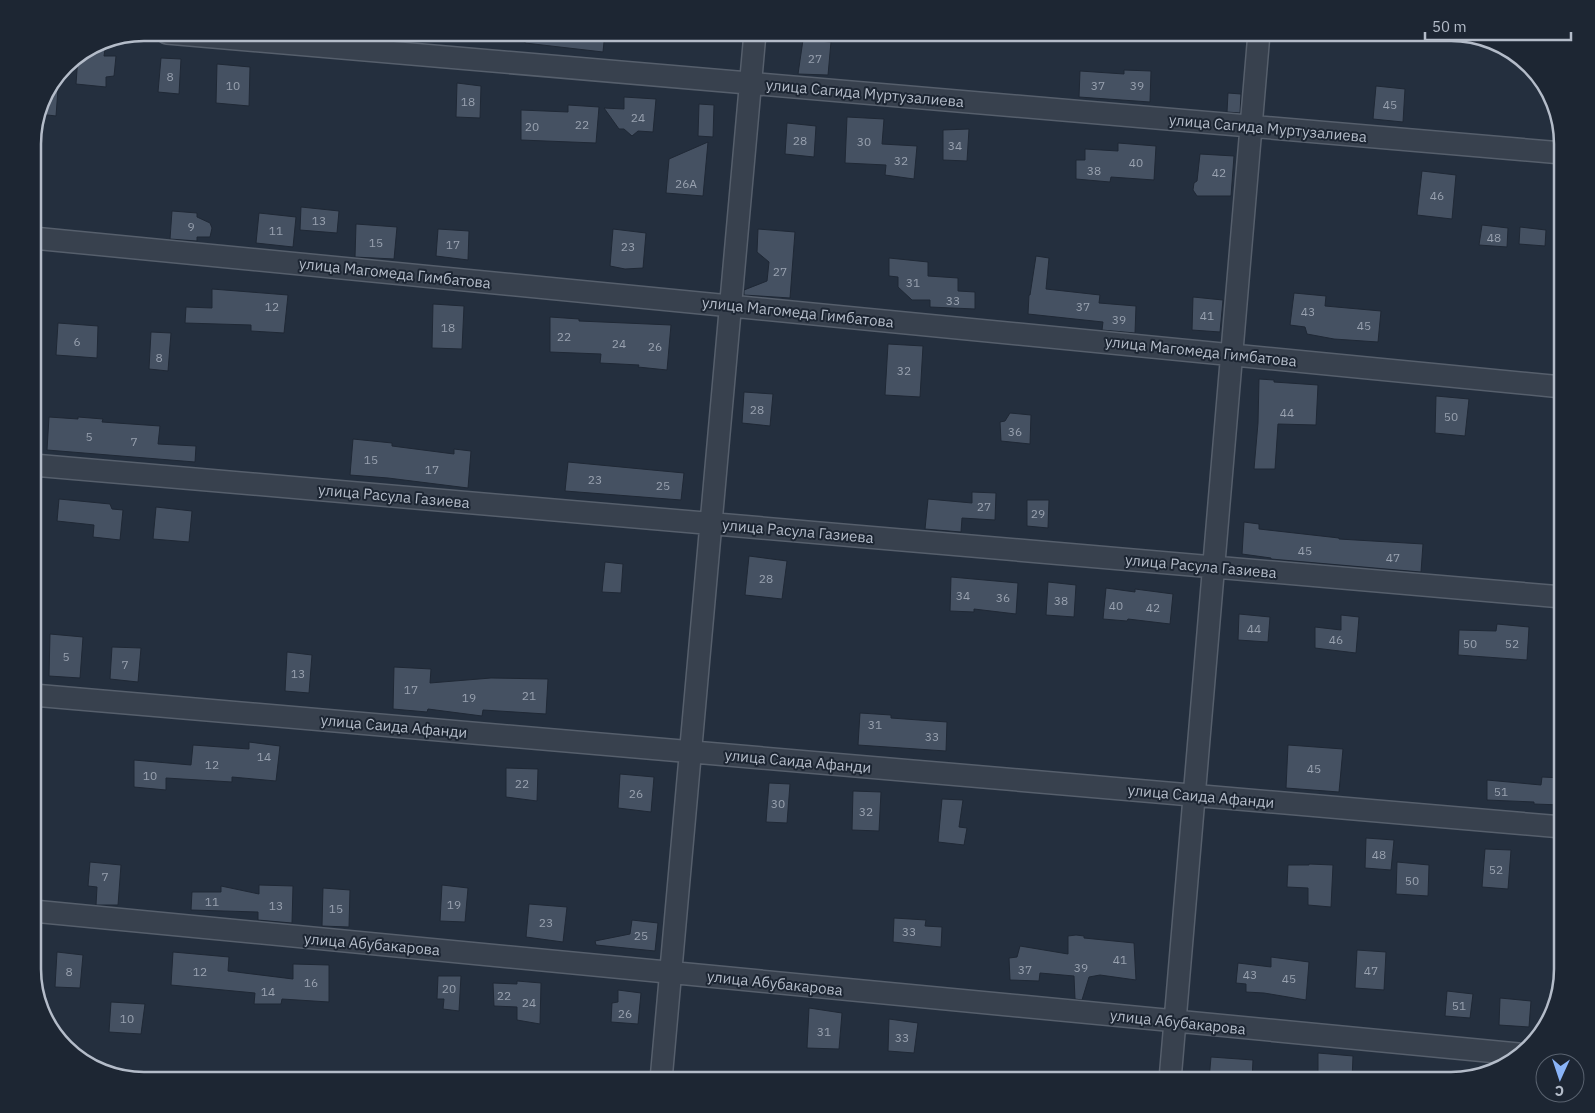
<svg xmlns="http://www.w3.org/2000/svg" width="1595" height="1113" font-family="'IBM Plex Sans',sans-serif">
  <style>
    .building { fill: #455162; stroke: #1f2835 }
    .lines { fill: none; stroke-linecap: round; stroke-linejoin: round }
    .street-casing { stroke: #565f6c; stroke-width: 24 }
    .street { stroke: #38414e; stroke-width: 21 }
    .labels { text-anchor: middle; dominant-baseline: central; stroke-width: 4; stroke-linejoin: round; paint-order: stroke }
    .number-label { font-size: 12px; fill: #98a1af }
    .street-label { font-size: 15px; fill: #b4bcc9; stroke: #1d2633 }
    .rim { fill: none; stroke: #b4bcc9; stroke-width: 2.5 }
  </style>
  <rect width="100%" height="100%" fill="#242f3e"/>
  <!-- building -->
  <path class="building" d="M525,32H605L603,52L525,43Z
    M803,40L831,42L828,75L798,74Z
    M91,48L105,49L104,56H116L114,76L106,77V87L76,84L78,56Z
    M161,58L181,59L179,94L158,92Z
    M217,64L250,67L249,106L216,103Z
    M1124,70L1151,71L1150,102L1079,97L1080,71L1124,74Z
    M59,75L56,116L39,114L44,95Z
    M457,83L481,86L480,118L456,117Z
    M1376,86L1405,89L1403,122L1373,119Z
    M1228,93L1241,94L1240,113L1227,112Z
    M624,97L656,99L653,132L638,131L632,136L624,129H619L604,108L624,109Z
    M699,104L714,105L713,137L698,136Z
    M568,105L599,107L596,143L521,140V110L568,112Z
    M847,117L884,119L882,144L917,146L914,179L885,175L886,165L845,163Z
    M787,123L816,126L814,157L785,154Z
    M969,129L967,161L943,160V130Z
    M708,142L703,196L666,193L669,159Z
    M1118,143L1156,146L1154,180L1111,177L1110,182L1076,179V160H1085V149L1118,151Z
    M1200,154L1234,156L1231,196H1197L1193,190L1194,183L1197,181Z
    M1422,171L1456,175L1452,219L1417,215Z
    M301,207L339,211L337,233L300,230Z
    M172,211L197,213V217L210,223L212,228L210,237H197V241L170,239Z
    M259,213L296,217L293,247L256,243Z
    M356,224L397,227L394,259L355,257Z
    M1482,225L1508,228L1507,247L1479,245Z
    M1520,227L1546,230L1545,246L1519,244Z
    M438,229L469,231L468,260L436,256Z
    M613,229L646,233L643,268L625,269L610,266Z
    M758,229L795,232L790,298L744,295V290L767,281L769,262L757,252Z
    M1036,256L1049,258L1046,289L1100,295L1099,303L1136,306L1135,333L1102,330L1103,322L1028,314L1029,295H1030Z
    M889,258L928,262V276L958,278V291L975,292V309L930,307V300H912L898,287V277L889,276Z
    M212,289L288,295L284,333L251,331V325L185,323L186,307L212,308Z
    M1294,293L1326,296L1325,306L1381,311L1378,342L1334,339L1307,334L1305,327L1290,325Z
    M1193,297L1223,300L1220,332L1192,330Z
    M433,304L464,306L462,349L432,348Z
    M550,317L579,319V321L671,325L667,370L638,367L639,365L600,363L601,354L550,352Z
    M58,323L98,326L97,358L56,355Z
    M151,332L171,333L168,371L149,369Z
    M888,344L923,346L920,397L885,395Z
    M1259,379L1274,380V382L1318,385L1316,425L1278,424L1275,469H1254L1258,423Z
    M744,392L773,394L770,426L742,423Z
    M1436,396L1469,399L1465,436L1435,433Z
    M1010,413L1031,415L1030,444L1001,441L1000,422L1005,421Z
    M49,417L78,419V417L103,419L102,422L160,426L158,444L196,446L195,462L47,450Z
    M353,439L392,443V446L454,454V449L471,451L468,488L388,478L350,475Z
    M568,462L684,473L681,500L565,491Z
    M972,492L996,493L995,520L962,518L961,532L925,529L928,499L972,503Z
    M59,499L110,504L112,509L123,510L120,540L93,537L94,525L57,521Z
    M1027,500H1049L1048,528L1027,526Z
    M156,507L192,511L189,542L153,539Z
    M1244,522L1259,524V529L1339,538V539L1423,544L1421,572L1271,559V558L1242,554Z
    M749,556L787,561L782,599L745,595Z
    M605,562L623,564L621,593L602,592Z
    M951,577L1018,583L1016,614L974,609V612L950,611Z
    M1048,582L1076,585L1074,617L1046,615Z
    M1106,588L1135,592V589L1173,594L1170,624L1128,619L1127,621L1103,619Z
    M1239,614L1270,617L1268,642L1238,640Z
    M1341,615L1359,617L1356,653L1315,648V627L1341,630Z
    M1497,624L1529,627L1527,660L1458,655L1459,630L1496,631Z
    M50,634L83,637L80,678L49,676Z
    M112,647L141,648L138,682L110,679Z
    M287,652L312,655L309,693L285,691Z
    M394,667L431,669L430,683L491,678L548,679L546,714L483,710L482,716L428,709L427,712L393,709Z
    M860,713L891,715V718L947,722L946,751L858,745Z
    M249,742L280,746L276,781L232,777V782L166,778V790L134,787V760L191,765L193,745L249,749Z
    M1288,745L1343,749L1339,792L1286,788Z
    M506,768L538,769L537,801L506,797Z
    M620,774L654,777L651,812L618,808Z
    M1542,777L1562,778V805L1534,804V802L1487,800V780L1541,785Z
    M769,783L790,784L787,823L766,822Z
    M853,791L881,792L879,831L852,830Z
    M942,799L963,800L959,827L967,828L964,845L938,842Z
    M1366,838L1394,840L1391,870L1365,868Z
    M1485,849L1511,850L1508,889L1482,887Z
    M90,862L121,865L118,905H96L97,887L88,886Z
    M1397,862L1429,865L1428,896L1396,894Z
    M1309,864L1333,865L1331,907L1308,905V888L1287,887L1288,865H1309Z
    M259,885L293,886L292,923L258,920V912L191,910L192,892H221V886L259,894Z
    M442,885L468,888L465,922L440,921Z
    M323,888L350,890L349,927L322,926Z
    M529,904L567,907L563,942L526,937Z
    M894,918L926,920L925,926L942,927L941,947L893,942Z
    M632,920L658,923L655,951L596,945L595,941L630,934Z
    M1076,935L1084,936V938L1134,943L1136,980L1100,975L1089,977L1082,1000L1075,999L1074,976L1040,973L1039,981L1010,980L1009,958L1017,957L1020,946L1068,954V936Z
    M1357,950L1386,952L1384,990L1355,988Z
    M57,952L83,955L80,988L55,987Z
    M173,952L229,957L228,971L293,979V964L329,965V1002L282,999L281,1004H254L255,993L171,985Z
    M1271,957L1309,962L1306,1000L1264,993L1246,992V984L1236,983L1238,963L1271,967Z
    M438,976H461L459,1011L443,1009L444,999H437Z
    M517,981L541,983L540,1024L517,1020V1007L494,1006L493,983L517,984Z
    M618,990L641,993L638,1024L611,1022L612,1003L618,1002Z
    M1447,991L1473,994L1470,1018L1445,1016Z
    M1500,998L1531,1001L1529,1027L1499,1025Z
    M111,1002L145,1004L141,1034L109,1032Z
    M809,1008L842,1013L839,1049L807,1048Z
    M889,1019L918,1023L914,1053L888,1051Z
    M1318,1053L1353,1056L1352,1080H1318Z
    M1211,1057L1253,1060L1252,1080H1209Z"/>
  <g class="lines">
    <defs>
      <path id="street" d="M167,33L1562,153
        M33,238L1562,387
        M33,465L1562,597
        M33,695L1562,827
        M33,911L1518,1054
        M661,1080L755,33
        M1170,1080L1259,33"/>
    </defs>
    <!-- street casing -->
    <use href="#street" class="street-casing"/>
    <!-- street -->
    <use href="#street" class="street"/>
  </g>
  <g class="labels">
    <!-- number labels -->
    <g class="number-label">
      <text x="815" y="58">27</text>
      <text x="170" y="76">8</text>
      <text x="233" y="85">10</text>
      <text x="1098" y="85">37</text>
      <text x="1137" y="85">39</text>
      <text x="468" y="101">18</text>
      <text x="1390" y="104">45</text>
      <text x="638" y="117">24</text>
      <text x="582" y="124">22</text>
      <text x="532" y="126">20</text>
      <text x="800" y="140">28</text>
      <text x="864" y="141">30</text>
      <text x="955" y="145">34</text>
      <text x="901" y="160">32</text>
      <text x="1136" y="162">40</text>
      <text x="1094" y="170">38</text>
      <text x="1219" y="172">42</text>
      <text x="686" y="183">26А</text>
      <text x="1437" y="195">46</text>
      <text x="319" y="220">13</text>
      <text x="191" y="226">9</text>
      <text x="276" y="230">11</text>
      <text x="1494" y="237">48</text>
      <text x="376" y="242">15</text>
      <text x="453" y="244">17</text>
      <text x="628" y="246">23</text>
      <text x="780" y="271">27</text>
      <text x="913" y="282">31</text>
      <text x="953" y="300">33</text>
      <text x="272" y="306">12</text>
      <text x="1083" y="306">37</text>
      <text x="1308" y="311">43</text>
      <text x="1207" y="315">41</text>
      <text x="1119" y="319">39</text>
      <text x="1364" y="325">45</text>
      <text x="448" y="327">18</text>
      <text x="564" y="336">22</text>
      <text x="77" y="341">6</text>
      <text x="619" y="343">24</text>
      <text x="655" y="346">26</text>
      <text x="159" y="357">8</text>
      <text x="904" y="370">32</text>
      <text x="757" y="409">28</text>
      <text x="1287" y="412">44</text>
      <text x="1451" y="416">50</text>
      <text x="1015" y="431">36</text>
      <text x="89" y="436">5</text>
      <text x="134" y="441">7</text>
      <text x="371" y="459">15</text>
      <text x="432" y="469">17</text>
      <text x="595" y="479">23</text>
      <text x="663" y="485">25</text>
      <text x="984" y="506">27</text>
      <text x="1038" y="513">29</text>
      <text x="1305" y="550">45</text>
      <text x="1393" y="557">47</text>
      <text x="766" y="578">28</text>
      <text x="963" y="595">34</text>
      <text x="1003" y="597">36</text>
      <text x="1061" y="600">38</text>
      <text x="1116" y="605">40</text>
      <text x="1153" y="607">42</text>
      <text x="1254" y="628">44</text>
      <text x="1336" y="639">46</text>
      <text x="1470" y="643">50</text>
      <text x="1512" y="643">52</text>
      <text x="66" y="656">5</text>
      <text x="125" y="664">7</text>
      <text x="298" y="673">13</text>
      <text x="411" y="689">17</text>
      <text x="529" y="695">21</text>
      <text x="469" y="697">19</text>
      <text x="875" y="724">31</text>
      <text x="932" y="736">33</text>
      <text x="264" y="756">14</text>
      <text x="212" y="764">12</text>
      <text x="1314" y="768">45</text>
      <text x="150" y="775">10</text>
      <text x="522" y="783">22</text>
      <text x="1501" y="791">51</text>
      <text x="636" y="793">26</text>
      <text x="778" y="803">30</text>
      <text x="866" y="811">32</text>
      <text x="1379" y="854">48</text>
      <text x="1496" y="869">52</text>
      <text x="105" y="876">7</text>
      <text x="1412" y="880">50</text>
      <text x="212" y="901">11</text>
      <text x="454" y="904">19</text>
      <text x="276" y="905">13</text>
      <text x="336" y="908">15</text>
      <text x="546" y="922">23</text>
      <text x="909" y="931">33</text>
      <text x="641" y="935">25</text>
      <text x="1120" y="959">41</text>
      <text x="1081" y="967">39</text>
      <text x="1025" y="969">37</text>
      <text x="1371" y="970">47</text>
      <text x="69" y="971">8</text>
      <text x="200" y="971">12</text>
      <text x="1250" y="974">43</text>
      <text x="1289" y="978">45</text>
      <text x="311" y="982">16</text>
      <text x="449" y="988">20</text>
      <text x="268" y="991">14</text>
      <text x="504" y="995">22</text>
      <text x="529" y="1002">24</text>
      <text x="1459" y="1005">51</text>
      <text x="625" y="1013">26</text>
      <text x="127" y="1018">10</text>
      <text x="824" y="1031">31</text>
      <text x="902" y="1037">33</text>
    </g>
    <!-- street labels -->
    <g class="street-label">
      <text transform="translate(865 93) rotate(5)">улица Сагида Муртузалиева</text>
      <text transform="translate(1268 128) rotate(5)">улица Сагида Муртузалиева</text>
      <text transform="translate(395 273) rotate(6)">улица Магомеда Гимбатова</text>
      <text transform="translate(798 312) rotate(6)">улица Магомеда Гимбатова</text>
      <text transform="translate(1201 351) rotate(6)">улица Магомеда Гимбатова</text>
      <text transform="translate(394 496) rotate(5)">улица Расула Газиева</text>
      <text transform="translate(798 531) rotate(5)">улица Расула Газиева</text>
      <text transform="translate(1201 566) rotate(5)">улица Расула Газиева</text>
      <text transform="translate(394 726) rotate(5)">улица Саида Афанди</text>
      <text transform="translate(798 761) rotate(5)">улица Саида Афанди</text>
      <text transform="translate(1201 796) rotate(5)">улица Саида Афанди</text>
      <text transform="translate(372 944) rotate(5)">улица Абубакарова</text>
      <text transform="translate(775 983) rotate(6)">улица Абубакарова</text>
      <text transform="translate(1178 1022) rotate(6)">улица Абубакарова</text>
    </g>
  </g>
  <!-- crop -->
  <path d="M0 0H1595V1113H0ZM144 41H1451A103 103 0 0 1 1554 144V969A103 103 0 0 1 1451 1072H144A103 103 0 0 1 41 969V144A103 103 0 0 1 144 41Z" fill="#1d2633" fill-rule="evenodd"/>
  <path class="rim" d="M144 41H1451A103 103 0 0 1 1554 144V969A103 103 0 0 1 1451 1072H144A103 103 0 0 1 41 969V144A103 103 0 0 1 144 41Z"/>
  <!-- north arrow -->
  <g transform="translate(1560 1078) rotate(183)"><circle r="24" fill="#1d2633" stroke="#59626f"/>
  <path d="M0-4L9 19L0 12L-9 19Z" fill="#8ab4f8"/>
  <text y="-8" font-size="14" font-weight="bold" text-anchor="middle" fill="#b4bcc9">С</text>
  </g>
  <!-- scale -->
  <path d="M1425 32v8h146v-8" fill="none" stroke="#b4bcc9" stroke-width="2.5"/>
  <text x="1432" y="32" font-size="15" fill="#b4bcc9" stroke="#1d2633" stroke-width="4" paint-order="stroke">50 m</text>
</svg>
